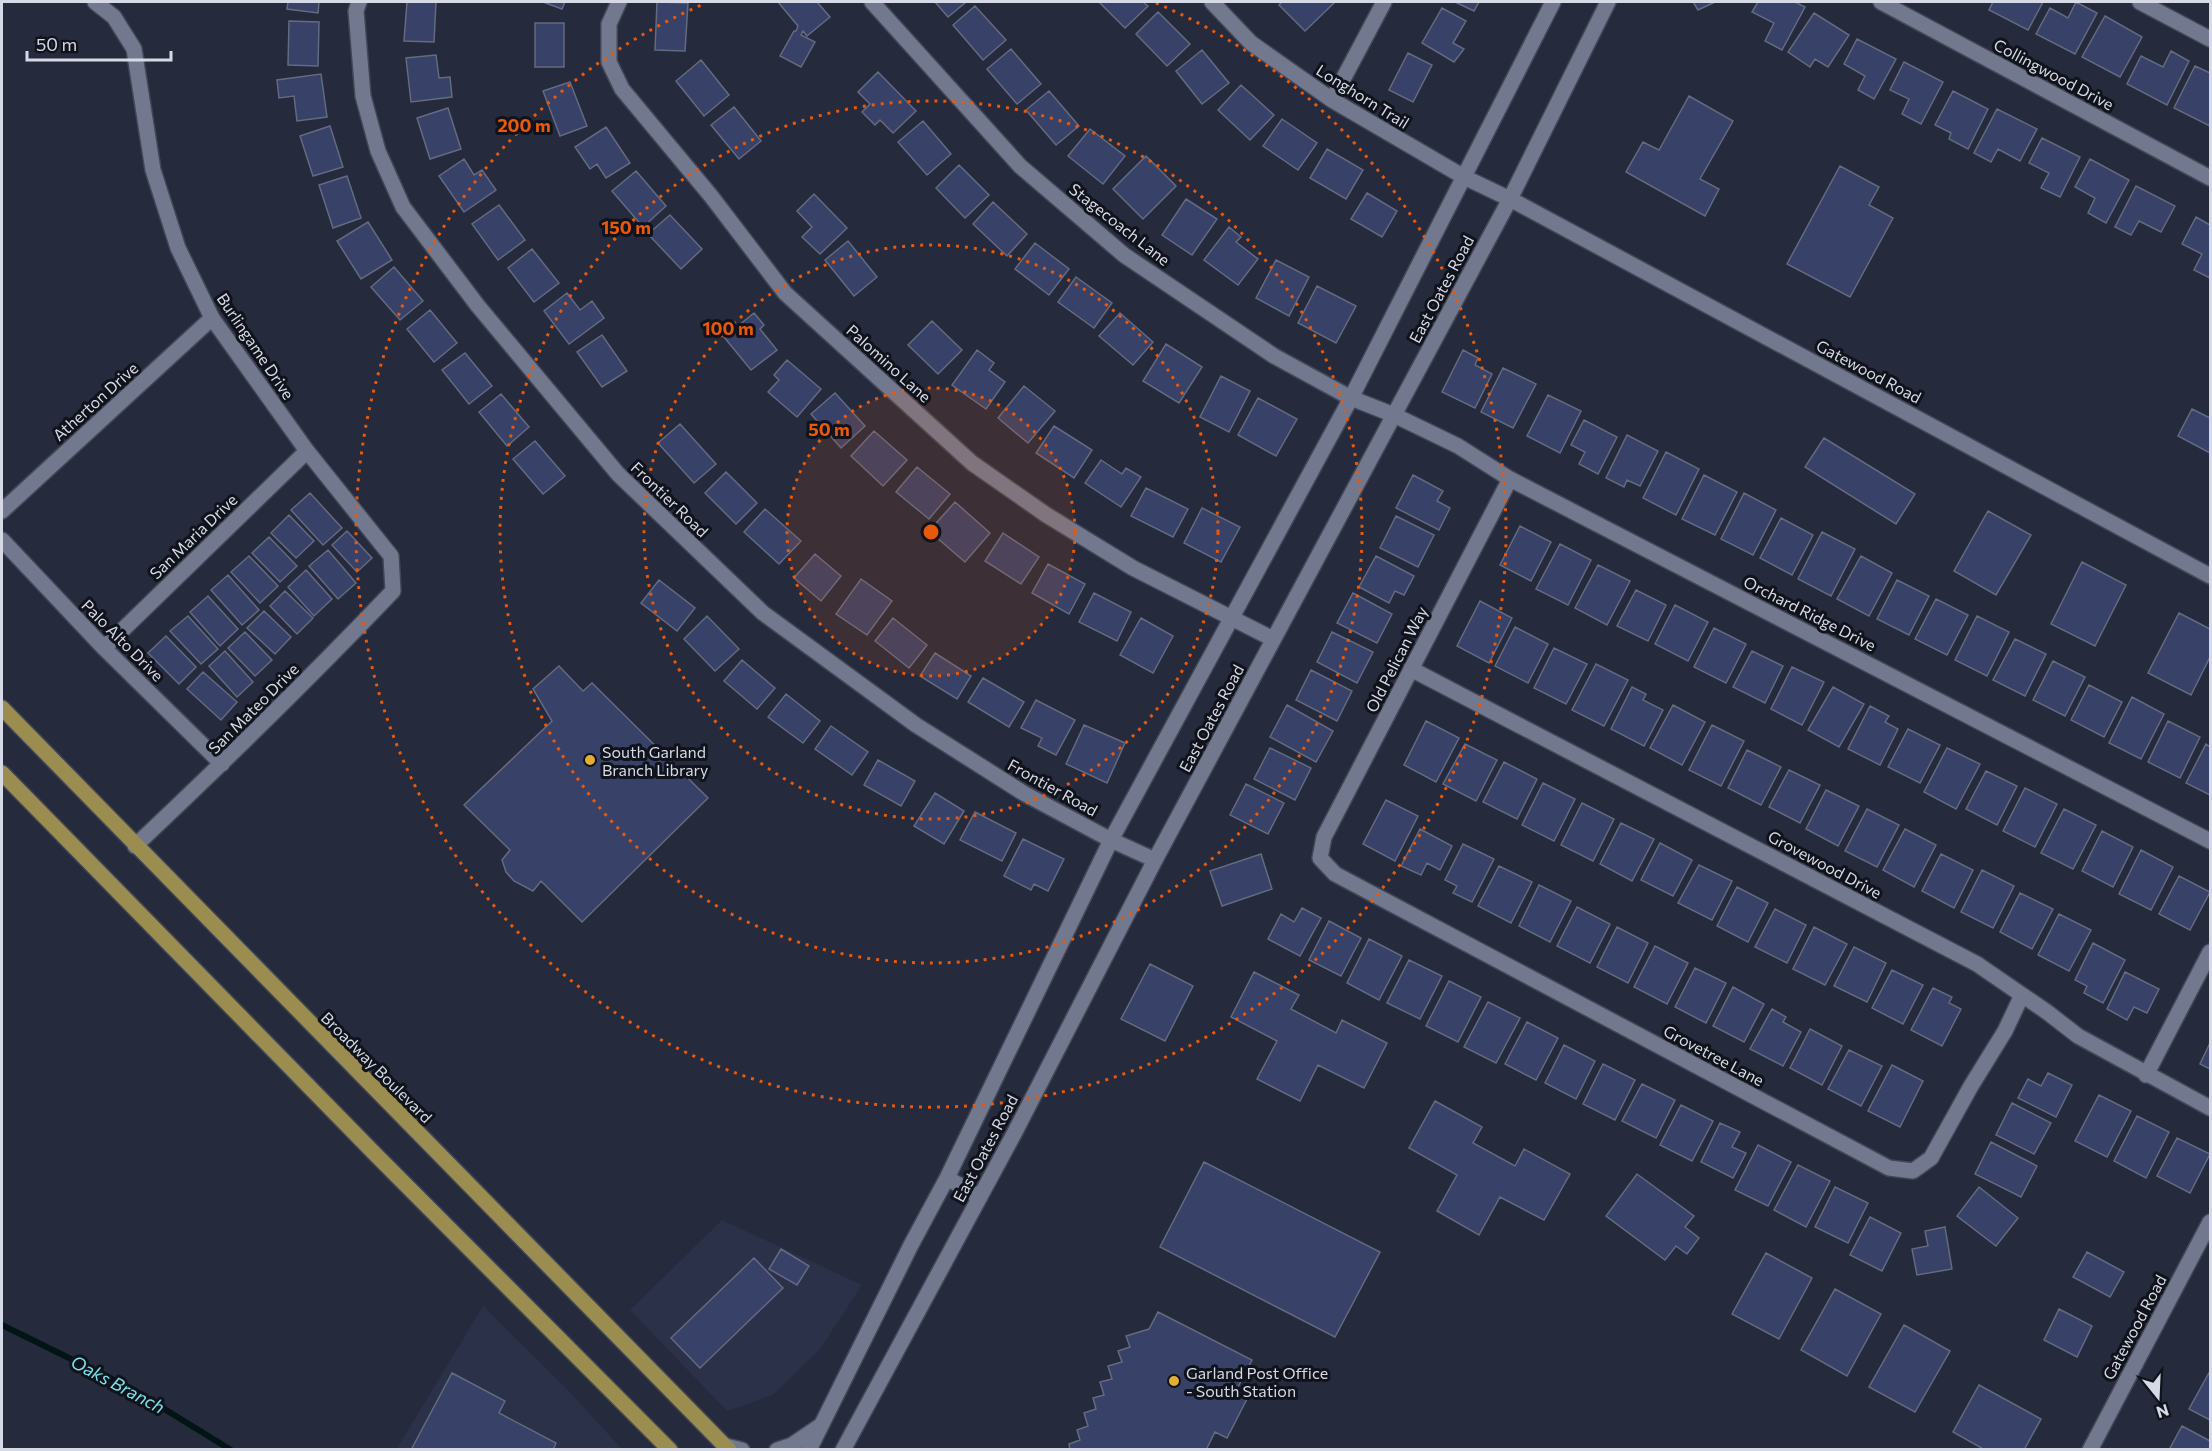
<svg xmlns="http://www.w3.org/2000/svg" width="2212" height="1451" font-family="Commissioner,sans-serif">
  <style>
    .built { fill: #2b3149 }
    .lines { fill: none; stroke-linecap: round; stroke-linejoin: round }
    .stream { stroke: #021415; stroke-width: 6 }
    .building { fill: #384167; stroke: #646a80; stroke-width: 1.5 }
    .street-casing { stroke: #424656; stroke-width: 18 }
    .secondary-casing { stroke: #424656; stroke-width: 18 }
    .primary-casing { stroke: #424656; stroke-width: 18 }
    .street { stroke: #72798f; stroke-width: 15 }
    .secondary { stroke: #72798f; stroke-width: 15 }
    .primary { stroke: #9b8c4f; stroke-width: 15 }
    .ring { fill: none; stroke: #e8590c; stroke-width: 3; stroke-dasharray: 3 6 }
    .poi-dot { fill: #e2af34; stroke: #10131b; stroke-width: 2 }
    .labels { text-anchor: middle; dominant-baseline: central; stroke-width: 6; stroke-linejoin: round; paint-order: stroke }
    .street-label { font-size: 16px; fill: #d6dae6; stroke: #10131b }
    .poi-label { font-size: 16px; fill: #d6dae6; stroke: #10131b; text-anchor: start }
    .water-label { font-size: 18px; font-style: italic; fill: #7be0e7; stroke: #10131b }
    .centre { fill: #e8590c; stroke: #10131b; stroke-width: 3 }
    .ring-label { font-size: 18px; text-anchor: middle; font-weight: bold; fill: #e8590c; stroke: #10131b; stroke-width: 6; stroke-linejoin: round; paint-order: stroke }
  </style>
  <rect width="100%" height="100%" fill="#252a3c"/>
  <!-- built -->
  <path class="built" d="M722,1220L862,1285L820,1349L773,1395L727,1411L630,1310Z
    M483,1306L567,1389L622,1449L396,1450Z"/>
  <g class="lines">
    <!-- stream -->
    <path class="stream" d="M2,1325L132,1389L231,1450"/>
  </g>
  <!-- building -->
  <path class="building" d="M288,2H319L318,13L287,9Z
    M407,2H436L434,42L404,41Z
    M543,2H565L562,9Z
    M657,2L688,3L685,51L655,50Z
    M778,2H817L830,17L807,36L803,31L801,35L815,42L801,67L780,56L794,31H796L798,26Z
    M935,2H966L948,17Z
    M1099,2H1143L1148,6L1125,28Z
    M1282,2H1335L1305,31L1279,5Z
    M1455,2H1479L1474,11Z
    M1693,2H1715L1698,10Z
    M1758,2H1795L1805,7L1782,50L1765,41L1774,23L1752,12Z
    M1993,2H2043L2028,30L1989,10Z
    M2076,2L2097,13L2075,54L2036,34L2050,8L2068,18Z
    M975,6L1006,40L983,60L953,25Z
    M1442,8L1466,21L1453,43L1464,49L1454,62L1422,43Z
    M1158,12L1190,44L1167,66L1136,34Z
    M1814,13L1849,35L1828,67L1815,59L1810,67L1788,52Z
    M2105,16L2142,37L2120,77L2082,57Z
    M289,21L319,22L318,66L288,65Z
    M535,23H564V67H535Z
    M1857,39L1896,59L1874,99L1858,90L1865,76L1844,64Z
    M1011,49L1041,84L1017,104L987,69Z
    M1202,50L1229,83L1202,104L1176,71Z
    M2171,51L2189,61L2167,105L2127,84L2141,56L2163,67Z
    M1408,53L1432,65L1413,102L1389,90Z
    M436,55L439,78L450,77L452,97L411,102L406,58Z
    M701,60L729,95L704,116L676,81Z
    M1904,62L1943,82L1921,124L1902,114L1909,99L1890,90Z
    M2195,66L2210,73V126L2174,108Z
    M878,72L916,111L893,133L880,120L875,125L862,112L870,104L858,92Z
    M321,74L327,117L297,121L294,96L279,98L277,80Z
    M570,82L587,126L560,136L543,91Z
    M1241,85L1274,115L1250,140L1218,110Z
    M1049,91L1079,126L1056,145L1026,110Z
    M1953,91L1988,109L1968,149L1949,139L1951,133L1935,125Z
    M1689,96L1733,121L1700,179L1719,189L1705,216L1626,172L1643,142L1659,150Z
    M734,107L761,141L739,159L711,125Z
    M448,108L461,149L430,159L417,118Z
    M1997,109L2037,129L2020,161L1998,149L1991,162L1974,153Z
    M1282,119L1317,143L1298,170L1263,146Z
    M923,121L951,154L927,175L898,142Z
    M330,126L343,167L313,176L300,136Z
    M606,127L630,163L606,178L597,164L590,169L575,147Z
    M1090,129L1125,156L1103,184L1068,156Z
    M2042,138L2080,157L2060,197L2041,188L2049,173L2029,163Z
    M1327,149L1363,170L1346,199L1310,178Z
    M1146,156L1176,186L1143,219L1113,189Z
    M464,159L474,175L482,170L496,190L464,212L439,176Z
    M2090,159L2129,180L2106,223L2088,213L2095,198L2075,187Z
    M959,165L989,195L965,218L936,188Z
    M1840,166L1879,187L1869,205L1893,218L1850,297L1787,264Z
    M636,171L666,206L643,227L612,191Z
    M347,176L361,218L333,228L319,185Z
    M2136,186L2175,206L2161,232L2139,221L2131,235L2115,227Z
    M1367,193L1397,211L1382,237L1351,219Z
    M814,194L847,228L820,254L802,237L812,227L797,211Z
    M1186,199L1217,219L1192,255L1162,235Z
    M993,202L1027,234L1007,256L973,224Z
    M499,205L525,240L498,260L472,224Z
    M670,215L702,249L681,269L648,234Z
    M2196,217L2210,225V278L2194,270L2202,254L2182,244Z
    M368,222L392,260L361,279L337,241Z
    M1229,227L1241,237L1236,242L1258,259L1238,285L1204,260Z
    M848,241L877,277L854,296L825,260Z
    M1035,243L1069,269L1049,295L1015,269Z
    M532,249L559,283L534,302L508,268Z
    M1276,260L1309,277L1289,316L1256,298Z
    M394,267L423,301L400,320L371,287Z
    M1076,277L1112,303L1094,328L1058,302Z
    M1317,286L1356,306L1336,343L1298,323Z
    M567,293L580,310L592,301L604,318L569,344L544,311Z
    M430,310L457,343L434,362L407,329Z
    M754,313L764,325L760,329L777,350L751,370L724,337Z
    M1120,313L1153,342L1133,365L1099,336Z
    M932,321L962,350L938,374L908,345Z
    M602,335L627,371L602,387L577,352Z
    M1166,344L1202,367L1179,403L1143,381Z
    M977,350L994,363L989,370L1005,382L986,409L952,385Z
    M1463,350L1478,358L1475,365L1492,374L1475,408L1442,392Z
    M465,353L492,386L469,404L442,370Z
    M787,360L821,389L797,417L768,392L779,380L774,375Z
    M1503,368L1536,384L1513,428L1481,412Z
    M1221,376L1250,391L1229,432L1200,417Z
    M1024,386L1055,411L1028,443L998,418Z
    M835,393L865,426L841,448L811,414Z
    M501,394L529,427L507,446L479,412Z
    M1548,395L1581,411L1560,453L1527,436Z
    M1258,398L1297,419L1276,456L1238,435Z
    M2192,409L2210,418V453L2178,436Z
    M1584,420L1617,437L1598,474L1579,464L1585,452L1571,445Z
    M680,424L716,464L694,483L658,443Z
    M1054,426L1092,450L1074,478L1036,453Z
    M874,431L907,460L883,486L851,456Z
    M1627,435L1658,451L1640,486L1627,480L1624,487L1606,478Z
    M1824,438L1915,494L1896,524L1805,467Z
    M535,441L565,476L543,494L513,459Z
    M1666,452L1699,469L1676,515L1643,498Z
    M1101,460L1122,474L1126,468L1141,477L1121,507L1085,483Z
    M917,467L950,494L929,519L896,492Z
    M726,472L757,503L736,524L705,493Z
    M1413,475L1443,491L1437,501L1450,508L1439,530L1396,508Z
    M1704,475L1737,492L1715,535L1682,519Z
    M1146,488L1188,509L1173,537L1131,516Z
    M310,493L342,528L323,545L291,510Z
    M1744,493L1776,510L1753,555L1721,539Z
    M955,502L990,533L965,562L929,531Z
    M1202,508L1240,527L1221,562L1184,543Z
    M765,509L801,541L779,564L744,532Z
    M1988,511L2031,535L1996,595L1954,571Z
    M289,515L314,541L296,558L271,533Z
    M1396,516L1434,535L1418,567L1380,548Z
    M1781,518L1813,535L1792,575L1760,558Z
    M1520,526L1551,542L1531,581L1500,565Z
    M347,531L372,558L357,572L332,545Z
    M1822,532L1855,549L1831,596L1798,579Z
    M1003,533L1039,557L1021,584L985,561Z
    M269,537L297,566L280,582L252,553Z
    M1560,544L1591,560L1568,605L1536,589Z
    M328,550L356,583L338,599L309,566Z
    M815,554L841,576L821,601L794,578Z
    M249,556L278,586L260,603L231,572Z
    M1376,556L1414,576L1404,595L1395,591L1389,603L1359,587Z
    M1861,556L1892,573L1869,616L1837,599Z
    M2082,562L2126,585L2095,646L2051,624Z
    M1048,564L1085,584L1069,614L1032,593Z
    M1598,565L1630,581L1607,625L1575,608Z
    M306,570L332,599L314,616L288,587Z
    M228,575L259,610L242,625L211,590Z
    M861,579L892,601L867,635L836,614Z
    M659,580L695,608L677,631L641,603Z
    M1897,580L1929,596L1909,635L1877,619Z
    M1636,590L1666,605L1648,641L1617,626Z
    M285,591L313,618L297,634L270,606Z
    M1094,593L1131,612L1117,641L1079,622Z
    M1353,593L1392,614L1377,643L1337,623Z
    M208,596L238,629L220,646L190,612Z
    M1936,599L1968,615L1947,655L1915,639Z
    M1480,601L1512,618L1489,663L1457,646Z
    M1675,605L1708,622L1688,661L1655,644Z
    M264,611L291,637L275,654L247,628Z
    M2179,613L2210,629V657L2191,695L2148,673Z
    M188,616L218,649L201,664L170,631Z
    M707,616L739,649L715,671L684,639Z
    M1977,616L2009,632L1987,676L1955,660Z
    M893,618L927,645L909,668L875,641Z
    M1141,618L1173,636L1153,673L1120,655Z
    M1515,627L1548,644L1528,683L1495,666Z
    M1714,628L1746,644L1726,683L1694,667Z
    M245,632L272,660L255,676L228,648Z
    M1332,632L1373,652L1357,683L1317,662Z
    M166,636L196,667L179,684L148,653Z
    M2015,639L2046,654L2025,696L1993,680Z
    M1554,648L1587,664L1566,704L1534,688Z
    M225,651L253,682L237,697L209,666Z
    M1752,651L1783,666L1765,703L1733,687Z
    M935,653L971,676L957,699L920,676Z
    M742,660L775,688L757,709L724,681Z
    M2053,661L2085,677L2065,716L2033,700Z
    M1596,664L1628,680L1604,726L1572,710Z
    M559,666L583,691L592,683L708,798L582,922L541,881L533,891L514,881L506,872L502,860L510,850L464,805L552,721L533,689Z
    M1792,667L1824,682L1802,725L1771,709Z
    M1311,670L1352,691L1337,721L1296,700Z
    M203,672L237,702L221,720L187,689Z
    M983,678L1024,702L1009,727L968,702Z
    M2089,685L2122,702L2104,737L2071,720Z
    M1632,687L1646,694L1643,700L1663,710L1644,746L1611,729Z
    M1833,687L1864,704L1839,747L1808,730Z
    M786,694L820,721L803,743L768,717Z
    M2132,697L2164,714L2141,759L2109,743Z
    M1036,700L1075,720L1056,755L1038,746L1042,738L1021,728Z
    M1287,705L1333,731L1316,762L1270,737Z
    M1673,705L1705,722L1682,765L1650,748Z
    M1870,706L1889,716L1885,722L1898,729L1880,765L1848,749Z
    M1426,721L1459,738L1436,782L1404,765Z
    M2168,721L2200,737L2180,778L2148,762Z
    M1084,725L1125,743L1107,783L1066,764Z
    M1712,725L1744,741L1721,786L1689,770Z
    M831,726L868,752L852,775L815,749Z
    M1908,729L1940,745L1920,783L1888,767Z
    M1465,744L1497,760L1476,801L1443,784Z
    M2206,744L2210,747V795L2186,783Z
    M1270,748L1311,768L1295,800L1254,779Z
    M1947,748L1980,764L1956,809L1924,792Z
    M1747,750L1781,767L1761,805L1728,788Z
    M878,760L915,781L901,806L864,785Z
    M1504,762L1537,779L1517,819L1483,802Z
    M1789,770L1820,785L1800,823L1769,807Z
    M1986,771L2017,786L1997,825L1966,809Z
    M1543,783L1575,799L1554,841L1522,825Z
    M1246,784L1284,803L1268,834L1230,815Z
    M2025,788L2057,804L2035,847L2003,831Z
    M1826,790L1859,806L1838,846L1806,829Z
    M935,793L964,811L944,844L914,826Z
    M1386,800L1418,816L1395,861L1363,844Z
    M1582,803L1614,819L1593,861L1561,845Z
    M1867,809L1899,825L1877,867L1845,851Z
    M2064,809L2096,825L2073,869L2041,853Z
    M975,812L1016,833L1002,861L960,840Z
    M1621,823L1654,839L1632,881L1600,864Z
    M1420,829L1452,846L1440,870L1427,863L1421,875L1401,866Z
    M1905,829L1936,845L1914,887L1883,870Z
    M2102,831L2133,847L2113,887L2082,871Z
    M1023,839L1064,859L1048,891L1034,884L1031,890L1004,876Z
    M1660,843L1692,860L1673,896L1641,880Z
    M1463,844L1494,859L1472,902L1453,893L1457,886L1445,880Z
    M2141,850L2173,867L2151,910L2119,894Z
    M1261,854L1272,889L1222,906L1210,871Z
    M1941,854L1973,870L1954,908L1922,891Z
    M1699,865L1732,881L1712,920L1678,903Z
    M1499,866L1532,882L1511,923L1478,906Z
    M1982,870L2014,886L1993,928L1961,912Z
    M2179,876L2210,892L2190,930L2159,914Z
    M1539,885L1571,901L1550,942L1519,926Z
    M1737,887L1768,903L1748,942L1717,926Z
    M2020,893L2053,909L2032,949L2000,932Z
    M1577,907L1610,924L1590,963L1557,946Z
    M1302,908L1321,918L1300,956L1268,939L1281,914L1294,922Z
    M1775,909L1806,925L1787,963L1755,947Z
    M2059,914L2091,930L2069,971L2038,955Z
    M1329,921L1361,938L1341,976L1309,960Z
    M1617,927L1648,943L1628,983L1597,967Z
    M1814,927L1847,944L1825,985L1793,969Z
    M1369,939L1402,956L1379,1000L1347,983Z
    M2093,943L2125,960L2103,1003L2084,993L2087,986L2075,980Z
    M1655,946L1688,963L1667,1004L1634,987Z
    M1854,947L1886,963L1867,1002L1834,986Z
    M1409,960L1442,976L1420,1019L1387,1003Z
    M1150,964L1193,986L1165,1041L1121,1019Z
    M1695,968L1726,983L1706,1023L1675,1007Z
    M1892,970L1923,985L1903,1024L1872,1008Z
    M1254,972L1299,995L1291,1009L1336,1033L1342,1020L1387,1043L1364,1088L1318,1065L1300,1101L1257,1079L1277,1041L1231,1017Z
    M2125,972L2159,989L2147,1013L2134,1007L2127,1020L2107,1009Z
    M1449,981L1481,997L1458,1042L1426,1026Z
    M1733,987L1764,1004L1744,1042L1713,1026Z
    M1933,988L1952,997L1949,1003L1961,1009L1942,1046L1911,1030Z
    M1488,1002L1520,1018L1496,1063L1464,1047Z
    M1772,1009L1786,1017L1783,1022L1801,1032L1783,1066L1750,1049Z
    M1527,1022L1558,1038L1536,1080L1505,1064Z
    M1810,1029L1842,1046L1822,1085L1790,1068Z
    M2210,1043V1069L2200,1064Z
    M1564,1045L1595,1061L1576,1099L1545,1083Z
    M1849,1050L1882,1066L1861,1106L1828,1089Z
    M1603,1064L1635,1080L1615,1120L1583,1104Z
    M1892,1065L1923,1081L1900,1127L1868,1111Z
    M2048,1073L2072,1085L2056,1117L2018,1098L2028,1079L2041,1086Z
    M1642,1084L1675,1100L1656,1138L1622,1121Z
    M2099,1095L2131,1111L2107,1157L2075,1141Z
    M1435,1101L1482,1127L1473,1143L1515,1166L1524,1149L1570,1174L1544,1220L1500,1197L1479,1235L1437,1211L1457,1175L1409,1148Z
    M2012,1103L2051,1123L2034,1154L1996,1135Z
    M1681,1105L1713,1121L1692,1161L1660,1145Z
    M2137,1116L2169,1132L2146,1178L2114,1161Z
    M1720,1123L1740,1132L1732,1147L1746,1153L1733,1178L1701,1162Z
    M2177,1138L2210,1154L2190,1193L2157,1176Z
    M1991,1142L2037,1166L2021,1197L1975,1174Z
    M1758,1145L1791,1162L1768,1206L1735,1190Z
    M1204,1162L1380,1252L1335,1337L1160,1247Z
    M1798,1165L1830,1181L1806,1227L1774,1210Z
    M1637,1174L1694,1216L1685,1227L1699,1238L1687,1254L1676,1246L1665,1260L1606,1216Z
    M1835,1187L1868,1203L1848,1243L1815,1227Z
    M1979,1187L2018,1218L1996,1246L1957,1216Z
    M1870,1217L1901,1233L1882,1271L1850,1255Z
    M1945,1227L1952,1269L1917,1275L1912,1249L1928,1246L1925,1231Z
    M781,1249L809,1266L797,1285L769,1269Z
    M2087,1252L2124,1272L2110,1297L2073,1277Z
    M1766,1253L1812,1278L1779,1339L1732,1314Z
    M754,1258L783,1288L700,1368L671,1338Z
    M1835,1289L1881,1314L1847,1376L1801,1350Z
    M2059,1309L2092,1326L2077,1357L2044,1340Z
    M1158,1312L1252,1360L1237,1389L1249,1395L1227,1438L1215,1432L1206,1450H1070L1069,1444L1080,1440L1077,1430L1088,1426L1084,1413L1096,1409L1093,1398L1104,1395L1100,1382L1112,1379L1108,1366L1122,1362L1118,1351L1130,1347L1126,1336L1149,1329Z
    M1904,1325L1950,1351L1915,1412L1869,1387Z
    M2210,1371V1420L2189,1409Z
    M452,1373L505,1401L499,1413L556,1443L553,1450H411Z
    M1979,1385L2041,1419L2024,1450H1985L1953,1432Z
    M2182,1426L2210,1441V1450H2169Z"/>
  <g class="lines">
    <defs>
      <path id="street" d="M95,2L114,17L134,49L153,170L178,248L212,318L307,451L391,556L393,591C309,679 223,763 135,846
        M359,2L356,11L363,96L378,151L403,207L478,306L618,474L763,613L916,725L1025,794L1111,840L1155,860
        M619,2L609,24V62L622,89L711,196L785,293L972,463L1045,514L1133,568L1273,639
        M872,2L1020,166L1124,255L1274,356L1351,398L1394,415L1458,446L1510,479L2210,841
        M1212,2L1251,43L1332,100L1464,177L1510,199L2210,576
        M1881,2L2210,178
        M2140,2L2210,39
        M1332,100L1384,2
        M1510,479L1324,837L1320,858L1335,874L1889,1168L1913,1171L1931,1158L1971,1086L2005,1031L2022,995
        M2,511L212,318
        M2,540L104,648L222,764
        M104,648L307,451
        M1411,669L1977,964L2047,1012L2078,1036L2210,1108
        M2146,1075L2210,952"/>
      <path id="secondary" d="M947,1178L980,1197
        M726,1446L742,1450
        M777,1450L792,1445L820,1426
        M809,1450L911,1245L947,1178L1111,840L1351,398L1553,2
        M843,1450L1015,1132L1155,860L1510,199L1608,2
        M2090,1450L2210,1222"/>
      <path id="primary" d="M2,708L729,1450
        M2,773L377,1156L670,1450"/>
    </defs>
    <!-- street casing -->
    <use href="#street" class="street-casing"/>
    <!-- secondary casing -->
    <use href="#secondary" class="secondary-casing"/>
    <!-- primary casing -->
    <use href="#primary" class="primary-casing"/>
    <!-- street -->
    <use href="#street" class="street"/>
    <!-- secondary -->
    <use href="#secondary" class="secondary"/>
    <!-- primary -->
    <use href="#primary" class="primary"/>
  </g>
  <!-- distance rings -->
  <circle cx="931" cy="532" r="144" fill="#e8590c" fill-opacity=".12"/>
  <g class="ring">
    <circle cx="931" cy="532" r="144"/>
    <circle cx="931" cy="532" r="287"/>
    <circle cx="931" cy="532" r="431"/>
    <path d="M1156 3A575 575 0 1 1 706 3"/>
  </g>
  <!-- markers -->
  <g class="poi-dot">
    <circle cx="590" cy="760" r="6"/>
    <circle cx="1174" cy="1381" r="6"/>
  </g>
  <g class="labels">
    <!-- street labels -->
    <g class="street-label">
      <text transform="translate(2054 74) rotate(28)">Collingwood Drive</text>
      <text transform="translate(1363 96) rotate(32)">Longhorn Trail</text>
      <text transform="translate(1120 224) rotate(38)">Stagecoach Lane</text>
      <text transform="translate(1441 289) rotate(-62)">East Oates Road</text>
      <text transform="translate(256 346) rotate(56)">Burlingame Drive</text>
      <text transform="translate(889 363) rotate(42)">Palomino Lane</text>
      <text transform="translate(1869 371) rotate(28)">Gatewood Road</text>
      <text transform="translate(95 401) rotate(-42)">Atherton Drive</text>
      <text transform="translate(670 499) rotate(44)">Frontier Road</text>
      <text transform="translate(193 536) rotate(-44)">San Maria Drive</text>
      <text transform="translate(1810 613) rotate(27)">Orchard Ridge Drive</text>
      <text transform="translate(123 640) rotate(45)">Palo Alto Drive</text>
      <text transform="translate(1396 659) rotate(-63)">Old Pelican Way</text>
      <text transform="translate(253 708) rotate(-45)">San Mateo Drive</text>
      <text transform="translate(1211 718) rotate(-62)">East Oates Road</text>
      <text transform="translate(1053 787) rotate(29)">Frontier Road</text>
      <text transform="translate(1825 864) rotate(28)">Grovewood Drive</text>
      <text transform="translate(1714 1055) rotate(28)">Grovetree Lane</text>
      <text transform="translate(377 1067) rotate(45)">Broadway Boulevard</text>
      <text transform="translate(985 1148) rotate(-62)">East Oates Road</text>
      <text transform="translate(2134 1327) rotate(-62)">Gatewood Road</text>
    </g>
    <!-- poi labels -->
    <g class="poi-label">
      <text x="602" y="751">South Garland<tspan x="602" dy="18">Branch Library</tspan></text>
      <text x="1186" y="1372">Garland Post Office<tspan x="1186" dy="18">- South Station</tspan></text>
    </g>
    <!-- water labels -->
    <g class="water-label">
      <text transform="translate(118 1384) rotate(28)">Oaks Branch</text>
    </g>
  </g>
  <circle cx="931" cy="532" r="9" class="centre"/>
  <g class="ring-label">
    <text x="524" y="132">200 m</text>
    <text x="626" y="234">150 m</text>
    <text x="728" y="335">100 m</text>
    <text x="829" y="436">50 m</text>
  </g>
  <!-- border -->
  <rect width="2212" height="1451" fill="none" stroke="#d6dae6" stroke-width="6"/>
  <!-- north arrow -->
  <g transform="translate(2158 1397) rotate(162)" stroke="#10131b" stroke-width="4.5" paint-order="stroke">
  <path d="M0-4.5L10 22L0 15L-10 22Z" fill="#d6dae6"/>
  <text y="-9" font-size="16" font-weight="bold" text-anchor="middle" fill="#d6dae6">N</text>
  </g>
  <!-- scale -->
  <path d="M27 51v9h144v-9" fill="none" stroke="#d6dae6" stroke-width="3"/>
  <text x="36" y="51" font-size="18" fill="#d6dae6" stroke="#10131b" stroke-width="4.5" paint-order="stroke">50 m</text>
</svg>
